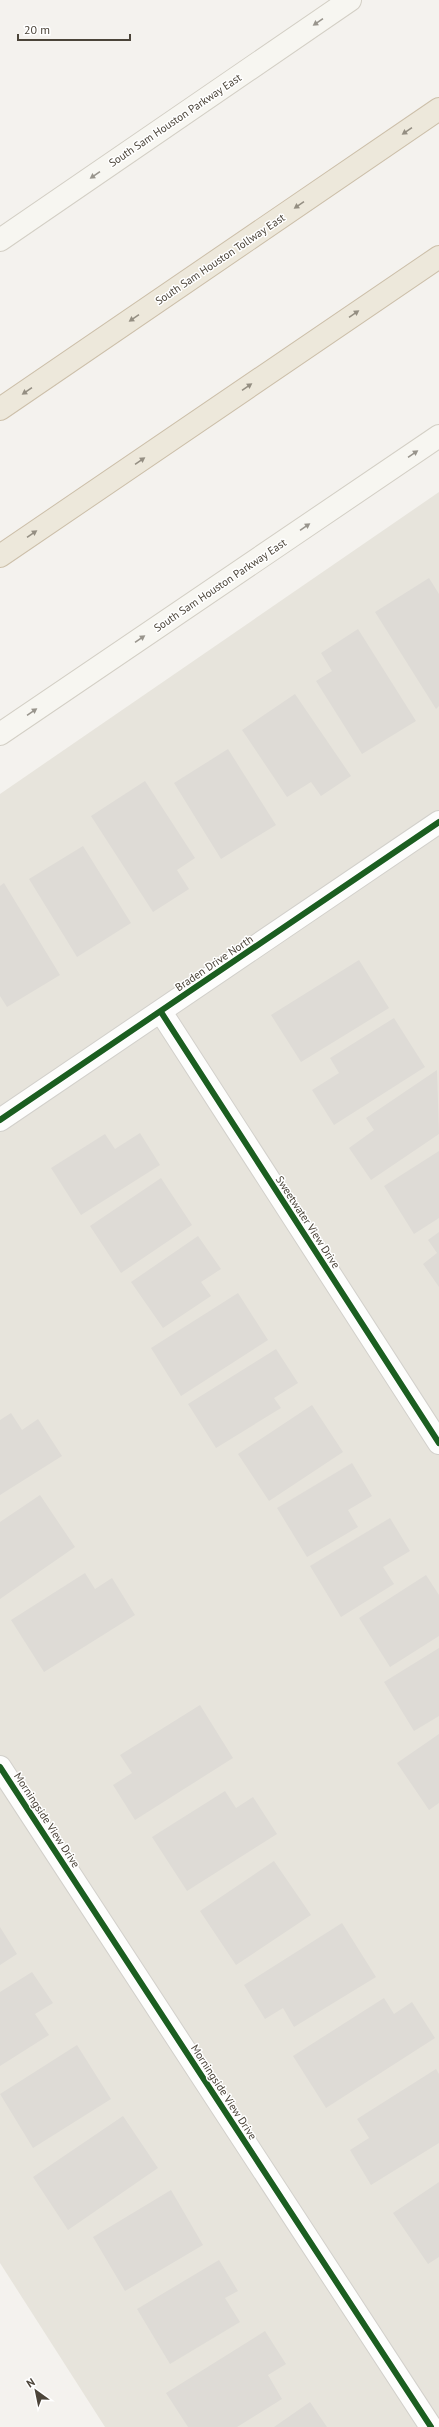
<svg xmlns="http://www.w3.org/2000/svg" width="439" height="2427" font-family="'PT Sans',sans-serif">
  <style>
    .residential { fill: #e7e4dc }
    .building { fill: #dedbd6 }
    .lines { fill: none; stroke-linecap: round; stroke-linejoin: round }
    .minor-casing { stroke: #d2d0cb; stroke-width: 24 }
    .secondary-casing { stroke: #d3cfc5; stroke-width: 24 }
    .motorway-casing { stroke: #ccbfa9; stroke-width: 24 }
    .minor { stroke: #fdfdfc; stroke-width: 22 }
    .secondary { stroke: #f7f6f1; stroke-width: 22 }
    .motorway { stroke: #ede8db; stroke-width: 22 }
    .cycleway-casing { stroke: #fff; stroke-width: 8 }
    .cycleway { stroke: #1b5e20; stroke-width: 6 }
    .oneway { fill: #98948c }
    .oneway2 { fill: #948e82 }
    .labels { text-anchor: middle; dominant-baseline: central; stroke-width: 3; stroke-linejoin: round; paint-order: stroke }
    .street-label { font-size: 11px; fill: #4b4439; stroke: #fff }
  </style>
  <rect width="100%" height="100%" fill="#f4f2ee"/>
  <!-- residential -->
  <path class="residential" d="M439,492V2427H105L0,2263V794Z"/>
  <!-- building -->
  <path class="building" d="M429,578L439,594V706L436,709L375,612Z
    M358,629L416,721L362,754L316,681L332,671L321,653Z
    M295,694L351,776L321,796L311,782L287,797L242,730Z
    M228,749L276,825L221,859L174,783Z
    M145,781L195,858L177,870L189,889L153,912L91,816Z
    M83,846L131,923L77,957L29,879Z
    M4,883L60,975L7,1007L0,996V886Z
    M359,960L389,1008L301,1062L271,1015Z
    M394,1018L425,1067L334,1125L312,1090L339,1073L330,1058Z
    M437,1070L439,1134L371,1180L349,1148L374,1130L366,1118Z
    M140,1133L160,1165L81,1215L51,1168L105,1134L115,1149Z
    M439,1151V1218L414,1234L384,1186Z
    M161,1178L192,1225L121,1273L90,1226Z
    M439,1232V1287L423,1264L437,1253L428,1240Z
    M198,1236L221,1269L201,1282L211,1296L163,1328L131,1282Z
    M238,1293L268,1340L181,1396L151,1348Z
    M276,1349L298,1383L274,1398L281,1408L216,1448L188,1404Z
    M312,1405L343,1452L269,1501L238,1454Z
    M11,1413L22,1430L38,1419L62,1456L0,1495V1420Z
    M352,1463L372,1496L348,1510L358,1527L307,1557L277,1508Z
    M40,1495L75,1547L0,1599V1522Z
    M390,1518L410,1551L383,1567L394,1584L341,1617L310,1566Z
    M85,1573L95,1589L112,1578L135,1615L44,1672L11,1620Z
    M426,1575L439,1595V1636L390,1667L359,1618Z
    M439,1648V1716L414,1731L384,1682Z
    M200,1705L233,1758L135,1820L113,1785L132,1773L120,1755Z
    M439,1734V1803L429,1810L397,1763Z
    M225,1791L236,1808L253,1797L277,1834L187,1891L152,1837Z
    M274,1861L311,1915L236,1965L200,1911Z
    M342,1923L376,1977L294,2027L283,2008L265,2019L244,1985Z
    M0,1927L17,1954L0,1965Z
    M32,1972L53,2003L35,2014L49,2035L0,2066V1992Z
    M384,1998L394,2014L412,2002L435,2038L326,2108L293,2056Z
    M77,2045L111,2099L33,2148L0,2094Z
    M436,2069L439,2074V2143L371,2185L350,2150L369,2138L357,2119Z
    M123,2116L158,2168L68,2230L33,2177Z
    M439,2182V2257L428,2264L393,2213Z
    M171,2190L203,2245L125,2291L93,2237Z
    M219,2260L238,2291L225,2298L240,2322L170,2364L137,2309Z
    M265,2331L286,2364L268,2375L282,2399L237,2427H188L166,2393Z
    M310,2402L327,2427H274Z"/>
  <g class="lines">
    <defs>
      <path id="minor" d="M161,1012L439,1443
        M0,1120L439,822
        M0,1767L431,2427"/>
      <path id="secondary" d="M0,240L350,0
        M0,734L439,436"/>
      <path id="motorway" d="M0,409L439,109
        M0,556L439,257"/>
    </defs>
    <!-- minor casing -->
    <use href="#minor" class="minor-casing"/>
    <!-- secondary casing -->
    <use href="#secondary" class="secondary-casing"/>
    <!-- motorway casing -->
    <use href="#motorway" class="motorway-casing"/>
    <!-- minor -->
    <use href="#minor" class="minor"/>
    <!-- secondary -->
    <use href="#secondary" class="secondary"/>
    <!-- motorway -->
    <use href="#motorway" class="motorway"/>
    <defs>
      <path id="cycleway" d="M161,1012L439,1443
        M0,1120L439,822
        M0,1767L431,2427"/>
    </defs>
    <!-- cycleway casing -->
    <use href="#cycleway" class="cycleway-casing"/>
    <!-- cycleway -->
    <use href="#cycleway" class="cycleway"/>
  </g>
  <!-- one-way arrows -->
  <defs><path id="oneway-solid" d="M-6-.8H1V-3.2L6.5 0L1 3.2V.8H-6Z"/></defs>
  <g class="oneway">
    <use href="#oneway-solid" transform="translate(318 22) rotate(146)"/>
    <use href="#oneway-solid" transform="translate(95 175) rotate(146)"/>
    <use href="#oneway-solid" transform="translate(413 454) rotate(-34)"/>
    <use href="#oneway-solid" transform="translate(305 527) rotate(-34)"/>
    <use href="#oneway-solid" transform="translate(140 639) rotate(-34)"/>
    <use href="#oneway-solid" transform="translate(32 712) rotate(-34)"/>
  </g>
  <g class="oneway2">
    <use href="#oneway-solid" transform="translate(407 131) rotate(146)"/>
    <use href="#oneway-solid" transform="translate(299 205) rotate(146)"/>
    <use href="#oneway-solid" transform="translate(354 314) rotate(-34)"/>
    <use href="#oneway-solid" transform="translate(134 318) rotate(146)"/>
    <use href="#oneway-solid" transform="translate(247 387) rotate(-34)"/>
    <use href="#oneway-solid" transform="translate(27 391) rotate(146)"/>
    <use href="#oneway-solid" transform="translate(140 461) rotate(-34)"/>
    <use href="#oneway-solid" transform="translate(32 534) rotate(-34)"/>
  </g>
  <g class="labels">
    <!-- street labels -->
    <g class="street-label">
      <text transform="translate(175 120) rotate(-34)">South Sam Houston Parkway East</text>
      <text transform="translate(220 259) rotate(-34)">South Sam Houston Tollway East</text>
      <text transform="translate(220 585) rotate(-34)">South Sam Houston Parkway East</text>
      <text transform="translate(214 963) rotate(-34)">Braden Drive North</text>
      <text transform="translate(308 1222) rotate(57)">Sweetwater View Drive</text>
      <text transform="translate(47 1820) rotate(57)">Morningside View Drive</text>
      <text transform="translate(224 2092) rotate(57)">Morningside View Drive</text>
    </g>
  </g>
  <!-- north arrow -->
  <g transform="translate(36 2391) rotate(327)" stroke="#ffffff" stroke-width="3" paint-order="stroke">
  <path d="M0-3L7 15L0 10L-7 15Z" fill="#4b4439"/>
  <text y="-6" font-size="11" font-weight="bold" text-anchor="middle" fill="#4b4439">N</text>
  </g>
  <!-- scale -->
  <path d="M18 34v6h112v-6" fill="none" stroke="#4b4439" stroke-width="2"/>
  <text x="24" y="34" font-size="12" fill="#4b4439" stroke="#ffffff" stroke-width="3" paint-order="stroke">20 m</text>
</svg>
